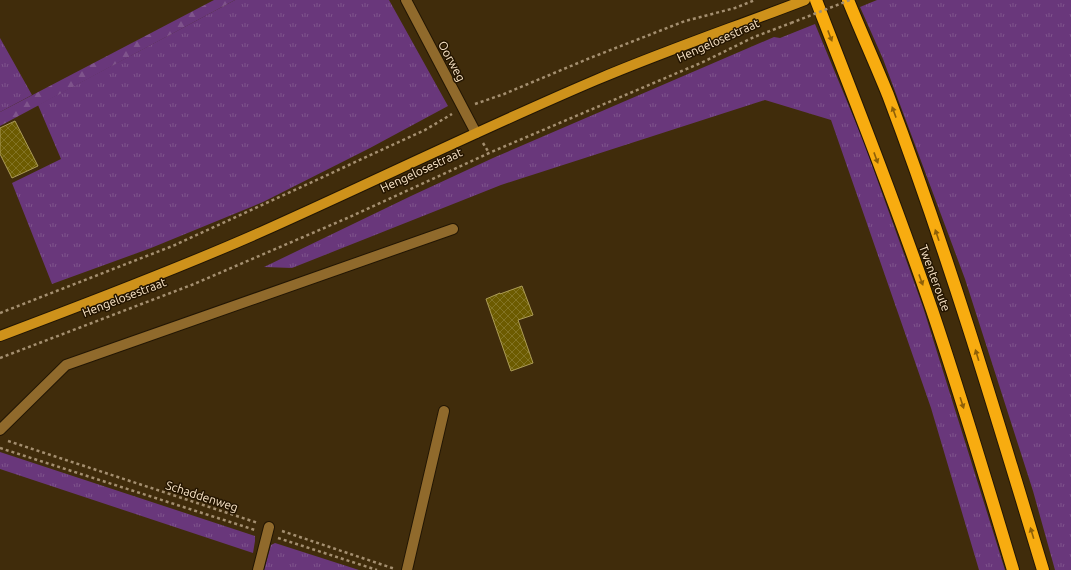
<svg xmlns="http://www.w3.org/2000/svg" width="1071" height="570" font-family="Ubuntu,sans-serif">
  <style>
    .grass { fill: url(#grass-tufts) }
    .forest { fill: url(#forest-firs) }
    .building { fill: url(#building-cross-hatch); stroke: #ac9c56 }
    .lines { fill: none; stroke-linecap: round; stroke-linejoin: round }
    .minor-casing { stroke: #221604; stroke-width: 12 }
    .major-casing { stroke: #221604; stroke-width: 12 }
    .highway-casing { stroke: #221604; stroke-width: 14 }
    .path { stroke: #a48f70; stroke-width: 2.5; stroke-dasharray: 3 3; stroke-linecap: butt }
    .minor { stroke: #906a2c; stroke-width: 10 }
    .major { stroke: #ce921b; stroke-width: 10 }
    .highway { stroke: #f8ac10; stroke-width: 12 }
    .path-bridge { stroke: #a48f70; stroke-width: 2.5; stroke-dasharray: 3 3; stroke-linecap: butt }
    .oneway { fill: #8e6008 }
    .labels { text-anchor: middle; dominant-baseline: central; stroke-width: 3; stroke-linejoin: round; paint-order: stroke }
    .street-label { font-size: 12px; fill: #fbe6c8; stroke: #241500 }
  </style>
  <defs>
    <pattern id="grass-tufts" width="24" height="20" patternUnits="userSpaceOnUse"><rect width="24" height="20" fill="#69377b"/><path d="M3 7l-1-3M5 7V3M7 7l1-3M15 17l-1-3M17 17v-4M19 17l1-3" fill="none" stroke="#7f548c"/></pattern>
    <pattern id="forest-firs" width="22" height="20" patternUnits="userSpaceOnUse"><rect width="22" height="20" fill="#69377b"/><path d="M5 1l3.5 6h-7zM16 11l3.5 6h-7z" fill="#7f548c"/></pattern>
    <pattern id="building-cross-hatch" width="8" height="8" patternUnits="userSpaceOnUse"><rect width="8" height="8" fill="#6c5b00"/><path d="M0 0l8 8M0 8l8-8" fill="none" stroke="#827324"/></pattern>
  </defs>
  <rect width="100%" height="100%" fill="#402c0b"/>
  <!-- grass -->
  <path class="grass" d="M235,0H389L448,106L370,148L263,202L151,248L52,284L12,183L61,159L38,105Z
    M877,0H1071V570H1055L1033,491L965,279L883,59L860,7Z
    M815,24L863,140L923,307L1005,570H979L931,408L831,120L765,100L501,185L292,268L264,267L411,196L493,158L774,37L780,38Z
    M0,38L32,95L0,112Z
    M0,452L255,536V541L253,553L0,469Z
    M275,543L359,570H264L271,545Z"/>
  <!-- forest -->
  <path class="forest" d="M214,0H235L0,126V112Z"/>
  <!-- building -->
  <path class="building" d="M15,121L38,166L12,178L0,154V128Z
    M522,286L533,315L518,320L533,363L511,371L486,299L500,293V294Z"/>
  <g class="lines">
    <defs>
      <path id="minor" d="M406,0L476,133
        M0,430L66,365L453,229
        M258,570L269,527
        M407,570L444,411"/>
      <path id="major" d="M0,336C88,303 175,270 261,232C373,182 483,128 596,80C664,51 735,27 805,0"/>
      <path id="highway" d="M816,0C856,103 896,205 932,310C961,396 987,483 1013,570
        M848,0C861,32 875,63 888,95C947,251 995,411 1043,570"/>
    </defs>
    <!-- minor casing -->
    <use href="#minor" class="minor-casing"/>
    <!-- major casing -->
    <use href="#major" class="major-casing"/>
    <!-- highway casing -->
    <use href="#highway" class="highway-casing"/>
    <!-- path -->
    <path class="path" d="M475,104L504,94L590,58L685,21L735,8L755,0
      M483,143L489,153
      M0,313L175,245L425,130L452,114
      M0,358L194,284L345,219L489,153L703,62L754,37L791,23
      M8,441L258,523
      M0,448L255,530
      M282,531L395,569
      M278,538L377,570"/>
    <!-- minor -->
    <use href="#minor" class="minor"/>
    <!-- major -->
    <use href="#major" class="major"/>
    <!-- highway -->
    <use href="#highway" class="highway"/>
    <!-- path-bridge -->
    <path class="path-bridge" d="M791,23L850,0"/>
  </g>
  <!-- one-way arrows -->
  <defs><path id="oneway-solid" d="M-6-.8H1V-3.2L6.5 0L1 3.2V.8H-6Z"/></defs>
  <g class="oneway">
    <use href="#oneway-solid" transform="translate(830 36) rotate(69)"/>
    <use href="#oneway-solid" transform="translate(894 112) rotate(-110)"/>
    <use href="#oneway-solid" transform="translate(876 158) rotate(70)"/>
    <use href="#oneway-solid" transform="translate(937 235) rotate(-109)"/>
    <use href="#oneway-solid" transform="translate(921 280) rotate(70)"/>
    <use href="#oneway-solid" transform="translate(977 355) rotate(-107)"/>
    <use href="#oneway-solid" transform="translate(962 403) rotate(72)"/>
    <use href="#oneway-solid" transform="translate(1032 533) rotate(-107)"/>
  </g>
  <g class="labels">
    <!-- street labels -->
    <g class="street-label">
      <text transform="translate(718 40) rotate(-24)">Hengelosestraat</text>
      <text transform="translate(452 61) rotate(62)">Oorweg</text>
      <text transform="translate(421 170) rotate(-25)">Hengelosestraat</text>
      <text transform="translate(935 278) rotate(70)">Twenteroute</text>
      <text transform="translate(124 297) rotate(-21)">Hengelosestraat</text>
      <text transform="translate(202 496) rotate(18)">Schaddenweg</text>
    </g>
  </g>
</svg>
